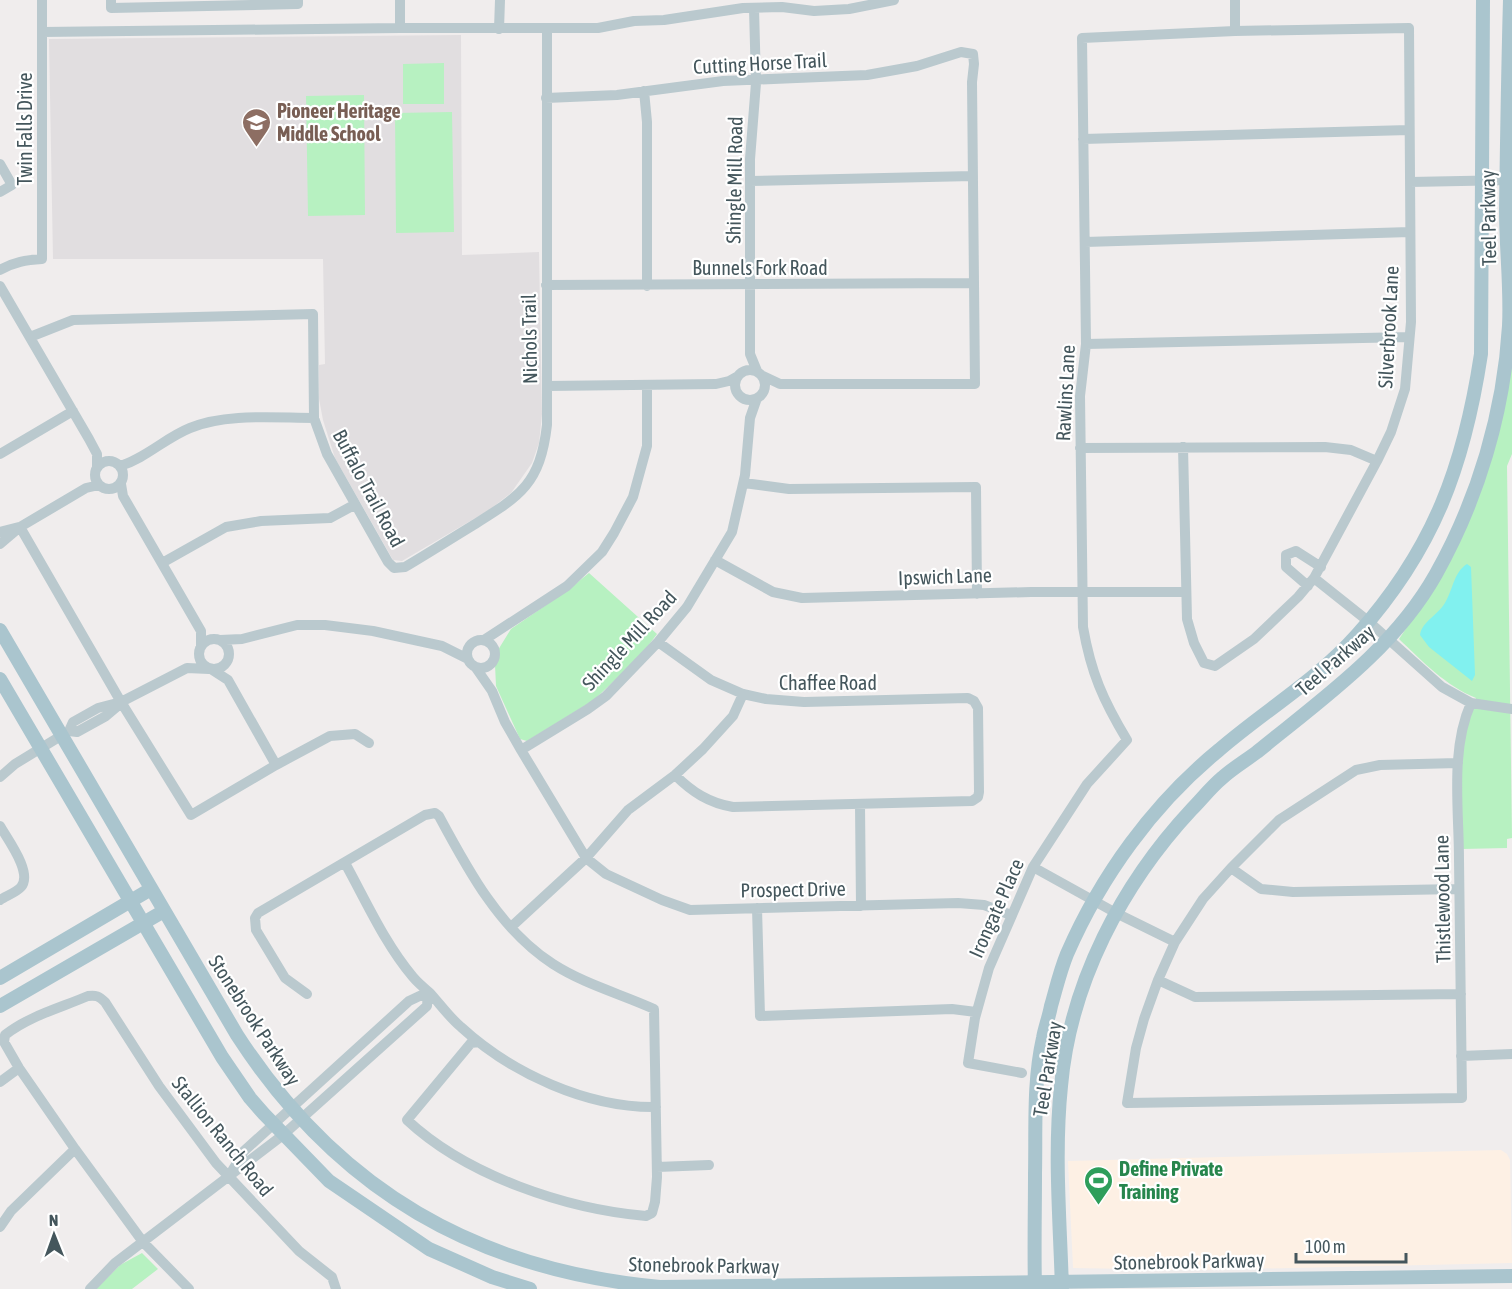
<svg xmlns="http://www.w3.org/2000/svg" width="1512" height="1289" font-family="'Asap Condensed',sans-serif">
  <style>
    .commercial { fill: #fdf0e4 }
    .education { fill: #e1dee0 }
    .green { fill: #b7f1c1 }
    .water { fill: #81f1ef }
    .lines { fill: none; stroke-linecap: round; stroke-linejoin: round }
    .minor { stroke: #bac9ce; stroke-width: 10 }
    .major { stroke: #aac5ce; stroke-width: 14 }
    .labels { text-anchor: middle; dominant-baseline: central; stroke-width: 4.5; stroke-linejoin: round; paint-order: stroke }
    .street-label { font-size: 20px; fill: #44565c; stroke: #fff }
    .education-label { font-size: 20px; font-weight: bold; fill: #785e54; stroke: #fff; text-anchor: start }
    .leisure-label { font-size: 20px; font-weight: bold; fill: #27864d; stroke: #fff; text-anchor: start }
  </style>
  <rect width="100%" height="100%" fill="#f0eded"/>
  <!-- commercial -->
  <path class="commercial" d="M1501,1150L1507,1154L1510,1160L1512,1263L1197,1270L1073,1268L1068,1161Z"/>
  <!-- education -->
  <path class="education" d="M461,35L462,255L539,252L542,414L539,443L532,463L511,493L489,510L402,561L393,560L335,458L323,420L319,399V365L325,364L323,259H53L49,39Z"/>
  <!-- green -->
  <path class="green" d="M444,63V104H403V64Z
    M364,95L365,215L308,216L306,96Z
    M452,112L454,232L396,233L395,113Z
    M1512,251V454L1507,466L1512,838L1507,839V848L1462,849V744L1476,698C1446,686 1422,661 1399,639L1424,602L1476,504L1507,387Z
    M589,573L657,634L642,654L594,700L527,741L520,739L496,686L495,665L498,650L511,629L568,590Z
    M142,1253L158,1269L132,1289H96L120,1265Z"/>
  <!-- water -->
  <path class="water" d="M1467,564L1471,567L1475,675L1472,681L1429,647L1420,635C1422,621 1440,614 1446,601C1453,589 1454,572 1467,564Z"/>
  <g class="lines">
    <!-- minor -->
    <path class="minor" d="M111,0V8L298,4V0
      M400,0V28
      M1235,0V31
      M754,8L756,83L750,159V354L757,371
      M499,29L500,0
      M42,32L400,28H598L634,21L664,20L743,8L782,7L814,11L849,9L894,0
      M644,91L647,122V286
      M546,98L617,95L723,81L867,75L917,66L961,52L973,54L974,64L972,82L975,384H780L763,376
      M1083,139L1409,130
      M0,164L12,185L0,192
      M750,181L973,176
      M1410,182L1512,180
      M1085,242L1410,232
      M0,270C14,262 26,260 42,259V0
      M546,285L974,283
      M0,286L89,439L97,454V468
      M30,337L73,320L313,314L314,418L327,454L388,562L394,568L405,567C427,554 449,540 472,526C520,496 540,485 547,425V29
      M1086,344L1409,337
      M735 385a15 15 0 1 1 30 0a15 15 0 1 1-30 0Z
      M547,386L716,384L729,381L738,376
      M1080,448L1325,447L1351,450L1377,461
      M0,454L73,411
      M95 475a14 14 0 1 1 28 0a14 14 0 1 1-28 0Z
      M120,466C146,458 165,438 190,428C226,413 275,418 314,418
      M744,483L789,489L976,487L977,594
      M121,484L123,496L201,631V647
      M20,527L121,702L191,815L276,765L330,736L355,734L369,743
      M0,532L19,527
      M0,544L20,527L86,488L99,485
      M715,560L773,592L802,598L1031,592H1185
      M162,563L226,527L261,521L330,518L354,505
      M1314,578L1368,621L1442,687L1471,703L1512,709
      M1308,586L1286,567V555L1296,551L1321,567
      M199 654a15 15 0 1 1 30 0a15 15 0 1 1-30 0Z
      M467 654a14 14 0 1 1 28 0a14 14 0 1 1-28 0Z
      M220,640L242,639L297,625H325L373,631L442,646L466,658
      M484,640L567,586L602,552L614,533L633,497L647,446V385
      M658,642L711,680L743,694L766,699L804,702L968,698L974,701L978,708L979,792L978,797L972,801L733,807C709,803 692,792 675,775
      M476,668L492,691L505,722L521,750L586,858L606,874L662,900L690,910L958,903L984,905L1011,915
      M211,669L228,680L276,765
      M69,731L77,732L106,716L119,705
      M521,750L588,709L606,696L658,642L687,607L732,532L745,475L750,418L757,398
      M1458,763L1380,765L1356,770L1279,820L1231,868L1203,899L1175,942L1158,980L1144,1019L1136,1048L1127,1103L1462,1098C1461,1019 1460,939 1459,860C1459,809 1450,750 1471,703
      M0,777L15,764L69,731L73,722L98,708L121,702L187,668L209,669
      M860,805L861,906
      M0,826C8,840 33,873 21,887C17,892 6,896 0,900
      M345,863C366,901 385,944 413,977C418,983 424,988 430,993C440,1004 449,1017 461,1027C511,1073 587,1108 656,1107
      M1033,867L1116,913L1175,942
      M1231,868L1261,889L1293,892L1459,889
      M757,908L760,1016L952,1009L976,1012
      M511,927L586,858L628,810L675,775L703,749L733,716L743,694
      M1158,980L1195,997L1461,994
      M307,994L285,978L256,930L255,918L258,913L425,815L435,813L439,816C468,870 500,930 553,964C584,984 621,994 654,1009L657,1177L655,1202L652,1213L646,1216C566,1209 467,1176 407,1120L471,1043L479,1042
      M1461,1056L1512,1054
      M1022,1073L968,1063L975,1018L989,968L1033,867L1087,784L1127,740C1103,700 1091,673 1083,627L1080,396L1086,344L1082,38L1235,31L1409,28L1411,322L1405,389L1391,432L1377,461L1314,578L1298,597L1254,639L1215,666L1204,663L1194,643L1187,619L1183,447
      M0,1082L19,1068
      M657,1167L709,1165
      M232,1171L244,1151L409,1001L428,992
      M0,1227L11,1211L75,1149
      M90,1289L115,1263L283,1135L427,1006L428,992
      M189,1289L143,1242L75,1149L19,1068L4,1042L5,1035C29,1016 60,1008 88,996C96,995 99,996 105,1002L159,1086L216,1163L299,1251L332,1277L336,1289"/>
    <!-- major -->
    <path class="major" d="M0,630L237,1035C338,1191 477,1270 660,1287L1512,1276
      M0,679L222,1057L250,1098L264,1114L329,1181L429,1249L492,1277L530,1289
      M0,978L151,889
      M0,1006L164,911
      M1035,1289C1034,1251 1035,1212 1035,1174C1036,1129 1033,1082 1043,1038C1045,1027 1049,1017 1051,1006C1056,989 1060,971 1067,954C1101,876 1153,804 1219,750C1264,711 1317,680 1357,635C1434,549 1464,466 1481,354L1483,0
      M1062,1289C1060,1221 1054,1154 1061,1086C1070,983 1122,884 1192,809C1202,799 1211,787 1222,778C1233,768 1245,761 1257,752C1322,699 1394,649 1436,574C1478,499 1504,412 1509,326C1511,288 1506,249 1506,210C1507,140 1508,70 1510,0"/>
  </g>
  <!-- icons -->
  <defs>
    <symbol id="school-pin" viewBox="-11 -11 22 30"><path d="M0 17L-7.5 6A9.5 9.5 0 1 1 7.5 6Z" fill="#8d6e63" stroke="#fff"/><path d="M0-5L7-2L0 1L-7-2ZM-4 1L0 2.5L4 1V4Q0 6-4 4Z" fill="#fff"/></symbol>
    <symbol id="stadium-pin" viewBox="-11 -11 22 30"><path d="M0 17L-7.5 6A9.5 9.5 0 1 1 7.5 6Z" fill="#2e9e5b" stroke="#fff"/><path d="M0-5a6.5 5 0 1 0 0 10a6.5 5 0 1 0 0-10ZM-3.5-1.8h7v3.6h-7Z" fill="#fff"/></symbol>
  </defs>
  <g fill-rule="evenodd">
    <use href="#school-pin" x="240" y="106" width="33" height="45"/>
    <use href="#stadium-pin" x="1082" y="1164" width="33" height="45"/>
  </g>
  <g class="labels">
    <!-- street labels -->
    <g class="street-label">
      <text transform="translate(760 63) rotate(-3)">Cutting Horse Trail</text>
      <text transform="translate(24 129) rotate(-90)">Twin Falls Drive</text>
      <text transform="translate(734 180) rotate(-89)">Shingle Mill Road</text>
      <text transform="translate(1488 218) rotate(-91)">Teel Parkway</text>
      <text x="760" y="267">Bunnels Fork Road</text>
      <text transform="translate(1388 327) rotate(-87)">Silverbrook Lane</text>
      <text transform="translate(529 339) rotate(-91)">Nichols Trail</text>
      <text transform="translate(1065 393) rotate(-87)">Rawlins Lane</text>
      <text transform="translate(369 488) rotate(62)">Buffalo Trail Road</text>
      <text transform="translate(945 576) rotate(-2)">Ipswich Lane</text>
      <text transform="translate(629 640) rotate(-47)">Shingle Mill Road</text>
      <text transform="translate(1335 660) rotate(-41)">Teel Parkway</text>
      <text x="828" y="682">Chaffee Road</text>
      <text transform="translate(793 889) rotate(-1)">Prospect Drive</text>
      <text transform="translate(1442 899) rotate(-91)">Thistlewood Lane</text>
      <text transform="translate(996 908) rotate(-66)">Irongate Place</text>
      <text transform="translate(255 1020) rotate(57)">Stonebrook Parkway</text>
      <text transform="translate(1047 1069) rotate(-81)">Teel Parkway</text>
      <text transform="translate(223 1136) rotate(51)">Stallion Ranch Road</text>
      <text transform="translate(1189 1261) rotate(-1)">Stonebrook Parkway</text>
      <text transform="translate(704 1265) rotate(1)">Stonebrook Parkway</text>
    </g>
    <!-- education labels -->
    <g class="education-label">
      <text x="277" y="110">Pioneer Heritage<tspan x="277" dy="23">Middle School</tspan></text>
    </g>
    <!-- leisure labels -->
    <g class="leisure-label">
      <text x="1119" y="1168">Define Private<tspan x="1119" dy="23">Training</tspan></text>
    </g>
  </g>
  <!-- north arrow -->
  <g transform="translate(54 1235) rotate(359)" stroke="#ffffff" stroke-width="4.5" paint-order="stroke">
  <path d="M0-4.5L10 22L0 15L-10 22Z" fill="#44565c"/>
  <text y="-9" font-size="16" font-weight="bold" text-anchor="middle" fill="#44565c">N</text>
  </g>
  <!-- scale -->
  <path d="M1296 1253v9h110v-9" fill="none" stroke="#44565c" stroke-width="3"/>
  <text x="1305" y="1253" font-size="18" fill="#44565c" stroke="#ffffff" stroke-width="4.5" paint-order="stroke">100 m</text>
</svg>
